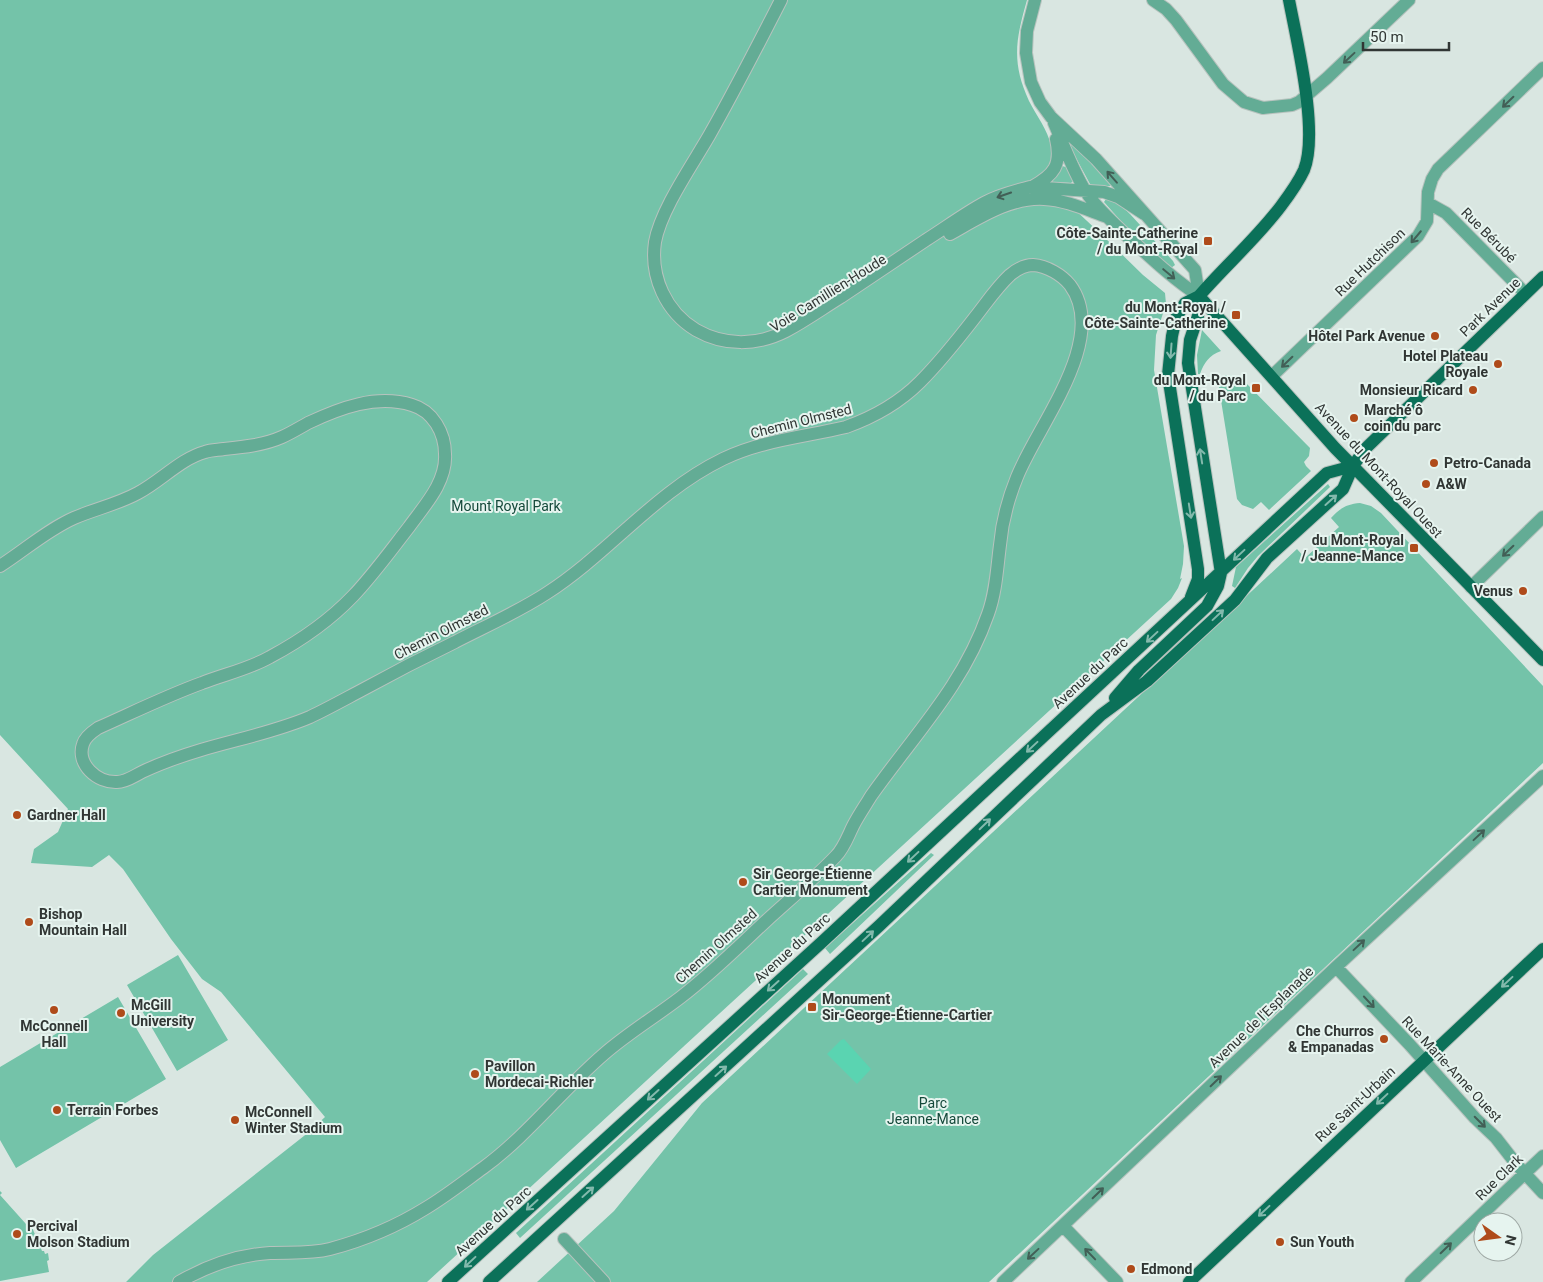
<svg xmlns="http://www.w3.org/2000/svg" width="1543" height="1282" font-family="Roboto,sans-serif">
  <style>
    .green { fill: #74c3a9 }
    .water { fill: #5ad4b1 }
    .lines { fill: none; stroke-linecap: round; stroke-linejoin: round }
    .minor-casing { stroke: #b7c3be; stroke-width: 14 }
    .major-casing { stroke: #b7c3be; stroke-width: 14 }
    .minor { stroke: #63ac95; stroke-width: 12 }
    .major { stroke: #0b7159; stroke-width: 12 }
    .oneway { stroke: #425f56 }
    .oneway2 { stroke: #83b9ac }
    .poi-dot { fill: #af4b1a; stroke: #e6f4ef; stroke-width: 2 }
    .labels { text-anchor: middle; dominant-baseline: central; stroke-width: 4; stroke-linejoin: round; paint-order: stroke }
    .poi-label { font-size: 14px; font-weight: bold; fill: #313634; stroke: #e6f4ef; text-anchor: start }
    .street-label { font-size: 14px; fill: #313634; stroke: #e6f4ef }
    .park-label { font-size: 14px; fill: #14493a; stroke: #e6f4ef }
  </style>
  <rect width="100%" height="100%" fill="#d9e6e1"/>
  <!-- green -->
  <path class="green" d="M0,0H1027C1016,39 1011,62 1029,101C1036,115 1048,130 1051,146C1052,151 1052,156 1053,161L1040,177L1102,235L1143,275L1165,293L1166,304L1156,335L1154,370L1184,546L1183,564L1180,579L1182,578L1178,588L1171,599L427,1282H126L153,1255L309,1132L325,1117L221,992L202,979L171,939L123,869L109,855L92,867L31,863L34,849L58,832L68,809L0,735Z
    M1074,143L1111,185L1110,186H1094L1090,184L1069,145Z
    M1062,166L1066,167L1073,181L1071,183L1052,182Z
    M1106,199C1116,202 1123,207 1130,214L1173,261L1175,265L1171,268L1135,237L1104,202Z
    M1202,330L1221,351C1209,355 1204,363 1200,374H1198L1197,355Z
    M1226,375H1232L1245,382L1310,448L1309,456L1304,462L1306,466L1311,471L1269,510L1261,502L1253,509L1242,505L1237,499L1219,388C1219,381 1220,378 1226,375Z
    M1328,484L1330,487L1258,556L1248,568L1235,588L1232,586L1236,567Z
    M1360,503L1371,506L1381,513L1543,686V763L989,1282H537L614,1211L702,1103L1297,549L1305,558L1339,527L1331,518C1340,508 1347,504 1360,503Z
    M931,853L934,855L830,954L825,948Z
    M178,955L228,1040L177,1071L127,985Z
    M803,969L808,974L520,1238L516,1233Z
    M118,997L166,1079L16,1168L0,1140V1067Z
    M0,1191L2,1193L0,1195L26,1224L29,1222L31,1225L42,1251H44L45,1254L48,1253L49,1260L47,1261L49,1272L0,1281Z"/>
  <!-- water -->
  <path class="water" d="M844,1039L871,1069L857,1084L827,1054L841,1040Z"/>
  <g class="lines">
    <defs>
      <path id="minor" d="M781,0C758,45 735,90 710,134C693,164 661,209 655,242C650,277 666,312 696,330C724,346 757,346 786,331C805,321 823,308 841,297C869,278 898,259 926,240C945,228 964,214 984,203C998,195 1015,191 1030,187L1104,192L1118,197L1144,214
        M1035,0L1027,31L1026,53L1031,82L1040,102L1051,117L1096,159L1195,270L1199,296
        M1153,0L1166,9L1176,20L1223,84L1244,102L1263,108L1292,105L1299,102L1327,78L1409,0
        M1054,123C1064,146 1073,171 1086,192C1097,209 1114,223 1128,237C1151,258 1173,279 1199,296
        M1032,187C1054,175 1062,165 1056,139
        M1428,203L1446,213L1525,293
        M950,234C979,218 1010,197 1044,199C1066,200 1087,210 1107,217
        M1272,376L1418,236L1427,221L1428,192L1432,179L1438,169L1543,68
        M0,566C25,550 47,530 74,518C95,509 118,504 138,493C161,481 180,459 205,452C211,450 218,450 224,449C244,447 264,445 282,437C291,433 299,428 308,423C340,408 376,394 412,405C433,411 445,433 445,454C447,482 424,506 409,527C391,550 373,575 353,596C330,620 300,641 270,657C249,669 225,674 202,683C166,696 132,713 98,728C92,732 85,737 83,744C76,764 97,783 117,782C126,782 134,776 142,772C161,763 181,756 201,750C238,739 275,732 310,717C327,709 345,699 362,690C393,673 424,657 455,642C486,626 518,612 547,593C609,553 655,492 723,459C763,440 804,437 846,427C874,417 899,403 920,382C940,362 959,338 976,316C987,302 997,287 1010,275C1016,270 1024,265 1033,265C1047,266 1062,275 1070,285C1110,339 1037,426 1017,477C1008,499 1002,522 1000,545C997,568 996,592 988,614C963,686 914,735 871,796C865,806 858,816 853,826C848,836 844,848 836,856C814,879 789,900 766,921C738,947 711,974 681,997C655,1017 628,1033 604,1054C562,1090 528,1135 483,1168C465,1181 446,1196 426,1208C397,1226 364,1240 330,1249C310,1254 290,1252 270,1253C237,1255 207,1266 179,1282
        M1471,587L1543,517
        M1336,967L1410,1045L1475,1118L1496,1138L1517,1165L1543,1193
        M1063,1226L1117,1282
        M564,1239L604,1282
        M1003,1282L1336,967L1543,776
        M1411,1282L1543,1156"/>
      <path id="major" d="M1199,296L1335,448L1543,660
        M1191,597L1198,579V569L1168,375L1172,336L1176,318L1185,303L1199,296C1226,265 1257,238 1281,206C1290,194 1298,183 1304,170C1319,132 1297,42 1289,0
        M1115,698L1139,670L1207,606L1218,586L1221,573L1188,363L1190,340L1198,316L1199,296
        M448,1282L822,942L1327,473L1353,466
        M489,1282L879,926L1101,715L1147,681L1235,600L1267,558L1343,489L1353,466L1365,449L1543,277
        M1189,1282L1543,949"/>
    </defs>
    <!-- minor casing -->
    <use href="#minor" class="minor-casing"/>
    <!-- major casing -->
    <use href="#major" class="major-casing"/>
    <!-- minor -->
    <use href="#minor" class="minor"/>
    <!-- major -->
    <use href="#major" class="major"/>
  </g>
  <!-- one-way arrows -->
  <defs><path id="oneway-shaft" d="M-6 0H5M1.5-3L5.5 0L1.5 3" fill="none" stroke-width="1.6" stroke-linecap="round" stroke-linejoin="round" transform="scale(1.25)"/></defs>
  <g class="oneway">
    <use href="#oneway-shaft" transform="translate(1349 58) rotate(137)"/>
    <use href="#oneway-shaft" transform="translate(1508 102) rotate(136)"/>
    <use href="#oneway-shaft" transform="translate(1112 177) rotate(-131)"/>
    <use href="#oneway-shaft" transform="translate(1004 195) rotate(161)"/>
    <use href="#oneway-shaft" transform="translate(1416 237) rotate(130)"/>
    <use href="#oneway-shaft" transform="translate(1169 274) rotate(40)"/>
    <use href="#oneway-shaft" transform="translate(1287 362) rotate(136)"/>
    <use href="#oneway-shaft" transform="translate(1508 551) rotate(136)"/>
    <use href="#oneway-shaft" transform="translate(1479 835) rotate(-43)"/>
    <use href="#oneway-shaft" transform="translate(1359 945) rotate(-43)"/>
    <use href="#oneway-shaft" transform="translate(1369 1002) rotate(47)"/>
    <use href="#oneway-shaft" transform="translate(1216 1081) rotate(-44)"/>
    <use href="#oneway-shaft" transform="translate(1480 1122) rotate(45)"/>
    <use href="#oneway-shaft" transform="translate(1098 1193) rotate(-44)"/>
    <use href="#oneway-shaft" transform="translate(1446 1248) rotate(-44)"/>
    <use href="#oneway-shaft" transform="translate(1033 1254) rotate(137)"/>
    <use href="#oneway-shaft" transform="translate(1090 1254) rotate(-134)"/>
  </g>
  <g class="oneway2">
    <use href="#oneway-shaft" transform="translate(1171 351) rotate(94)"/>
    <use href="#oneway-shaft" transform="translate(1201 456) rotate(-99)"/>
    <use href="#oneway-shaft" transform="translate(1331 500) rotate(-42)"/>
    <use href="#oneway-shaft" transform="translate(1190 511) rotate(81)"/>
    <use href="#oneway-shaft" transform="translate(1239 555) rotate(137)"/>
    <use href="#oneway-shaft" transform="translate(1218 615) rotate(-43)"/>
    <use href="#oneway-shaft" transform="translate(1152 637) rotate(137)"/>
    <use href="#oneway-shaft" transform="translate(1032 747) rotate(137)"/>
    <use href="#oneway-shaft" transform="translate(985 824) rotate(-44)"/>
    <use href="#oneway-shaft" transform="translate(913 857) rotate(137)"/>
    <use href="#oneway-shaft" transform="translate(868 936) rotate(-43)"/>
    <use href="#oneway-shaft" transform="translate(1507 982) rotate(137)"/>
    <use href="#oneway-shaft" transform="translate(773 986) rotate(138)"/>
    <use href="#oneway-shaft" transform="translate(721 1071) rotate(-42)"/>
    <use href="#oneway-shaft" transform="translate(653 1095) rotate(138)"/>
    <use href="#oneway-shaft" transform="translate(1382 1099) rotate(137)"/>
    <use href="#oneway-shaft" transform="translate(588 1192) rotate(-42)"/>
    <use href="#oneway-shaft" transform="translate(532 1205) rotate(138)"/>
    <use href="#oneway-shaft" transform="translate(1264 1211) rotate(137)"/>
    <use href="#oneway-shaft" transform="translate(470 1262) rotate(137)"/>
  </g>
  <!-- markers -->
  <g class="poi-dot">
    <rect x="1203" y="236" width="10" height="10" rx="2.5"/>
    <rect x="1231" y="310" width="10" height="10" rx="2.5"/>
    <circle cx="1435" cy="336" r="5"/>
    <circle cx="1498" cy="364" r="5"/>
    <rect x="1251" y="383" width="10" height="10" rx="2.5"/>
    <circle cx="1473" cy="390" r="5"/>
    <circle cx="1354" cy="418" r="5"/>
    <circle cx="1434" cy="463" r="5"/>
    <circle cx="1426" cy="484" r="5"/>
    <rect x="1409" y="543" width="10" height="10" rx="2.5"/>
    <circle cx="1523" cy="591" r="5"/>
    <circle cx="17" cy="815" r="5"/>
    <circle cx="743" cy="882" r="5"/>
    <circle cx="29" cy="922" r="5"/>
    <rect x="807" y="1002" width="10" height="10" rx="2.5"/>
    <circle cx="54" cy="1010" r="5"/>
    <circle cx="121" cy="1013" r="5"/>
    <circle cx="1384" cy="1039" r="5"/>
    <circle cx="475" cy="1074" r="5"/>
    <circle cx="57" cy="1110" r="5"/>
    <circle cx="235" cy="1120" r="5"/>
    <circle cx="17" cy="1234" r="5"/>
    <circle cx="1280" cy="1242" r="5"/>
    <circle cx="1131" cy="1269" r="5"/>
  </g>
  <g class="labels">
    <!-- poi labels -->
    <g class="poi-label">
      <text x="1198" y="233" text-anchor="end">Côte-Sainte-Catherine<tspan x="1198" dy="16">/ du Mont-Royal</tspan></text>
      <text x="1226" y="307" text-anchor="end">du Mont-Royal /<tspan x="1226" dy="16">Côte-Sainte-Catherine</tspan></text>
      <text x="1425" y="336" text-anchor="end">Hôtel Park Avenue</text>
      <text x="1488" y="356" text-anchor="end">Hotel Plateau<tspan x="1488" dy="16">Royale</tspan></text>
      <text x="1246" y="380" text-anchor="end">du Mont-Royal<tspan x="1246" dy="16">/ du Parc</tspan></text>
      <text x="1463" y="390" text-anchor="end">Monsieur Ricard</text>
      <text x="1364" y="410">Marché ô<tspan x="1364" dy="16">coin du parc</tspan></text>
      <text x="1444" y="463">Petro-Canada</text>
      <text x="1436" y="484">A&amp;W</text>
      <text x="1404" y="540" text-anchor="end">du Mont-Royal<tspan x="1404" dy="16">/ Jeanne-Mance</tspan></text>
      <text x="1513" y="591" text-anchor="end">Venus</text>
      <text x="27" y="815">Gardner Hall</text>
      <text x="753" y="874">Sir George-Étienne<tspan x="753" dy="16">Cartier Monument</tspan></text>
      <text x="39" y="914">Bishop<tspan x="39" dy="16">Mountain Hall</tspan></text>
      <text x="822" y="999">Monument<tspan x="822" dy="16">Sir-George-Étienne-Cartier</tspan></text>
      <text x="131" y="1005">McGill<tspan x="131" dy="16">University</tspan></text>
      <text x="54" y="1026" text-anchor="middle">McConnell<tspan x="54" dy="16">Hall</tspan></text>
      <text x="1374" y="1031" text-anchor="end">Che Churros<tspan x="1374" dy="16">&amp; Empanadas</tspan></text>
      <text x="485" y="1066">Pavillon<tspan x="485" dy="16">Mordecai-Richler</tspan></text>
      <text x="67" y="1110">Terrain Forbes</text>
      <text x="245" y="1112">McConnell<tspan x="245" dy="16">Winter Stadium</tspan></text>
      <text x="27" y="1226">Percival<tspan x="27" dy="16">Molson Stadium</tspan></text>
      <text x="1290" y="1242">Sun Youth</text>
      <text x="1141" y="1269">Edmond</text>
    </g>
    <!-- street labels -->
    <g class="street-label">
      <text transform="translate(1489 235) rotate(45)">Rue Bérubé</text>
      <text transform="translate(1370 262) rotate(-44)">Rue Hutchison</text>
      <text transform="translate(828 293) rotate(-32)">Voie Camillien-Houde</text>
      <text transform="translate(1490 307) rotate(-44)">Park Avenue</text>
      <text transform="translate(801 421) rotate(-14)">Chemin Olmsted</text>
      <text transform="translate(1379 470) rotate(47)">Avenue du Mont-Royal Ouest</text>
      <text transform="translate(441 632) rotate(-27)">Chemin Olmsted</text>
      <text transform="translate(1090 673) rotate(-43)">Avenue du Parc</text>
      <text transform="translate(716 946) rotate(-42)">Chemin Olmsted</text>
      <text transform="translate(792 948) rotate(-42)">Avenue du Parc</text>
      <text transform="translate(1261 1017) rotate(-44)">Avenue de l'Esplanade</text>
      <text transform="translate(1452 1069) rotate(47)">Rue Marie-Anne Ouest</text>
      <text transform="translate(1355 1104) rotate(-43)">Rue Saint-Urbain</text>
      <text transform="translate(1499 1177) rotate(-44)">Rue Clark</text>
      <text transform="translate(493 1221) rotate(-42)">Avenue du Parc</text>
    </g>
    <!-- park labels -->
    <g class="park-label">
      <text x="506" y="506">Mount Royal Park</text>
      <text x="933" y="1103">Parc<tspan x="933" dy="16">Jeanne-Mance</tspan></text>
    </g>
  </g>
  <!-- north arrow -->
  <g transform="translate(1498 1237) rotate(104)"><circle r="24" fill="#e6f4ef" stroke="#9ea8a4"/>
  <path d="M0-4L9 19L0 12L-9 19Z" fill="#af4b1a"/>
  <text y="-8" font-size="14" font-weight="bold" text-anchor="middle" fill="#313634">N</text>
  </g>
  <!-- scale -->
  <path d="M1363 42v8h86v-8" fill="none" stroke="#313634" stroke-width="2.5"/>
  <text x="1370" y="42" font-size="15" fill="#313634" stroke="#e6f4ef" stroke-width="4" paint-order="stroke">50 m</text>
</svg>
